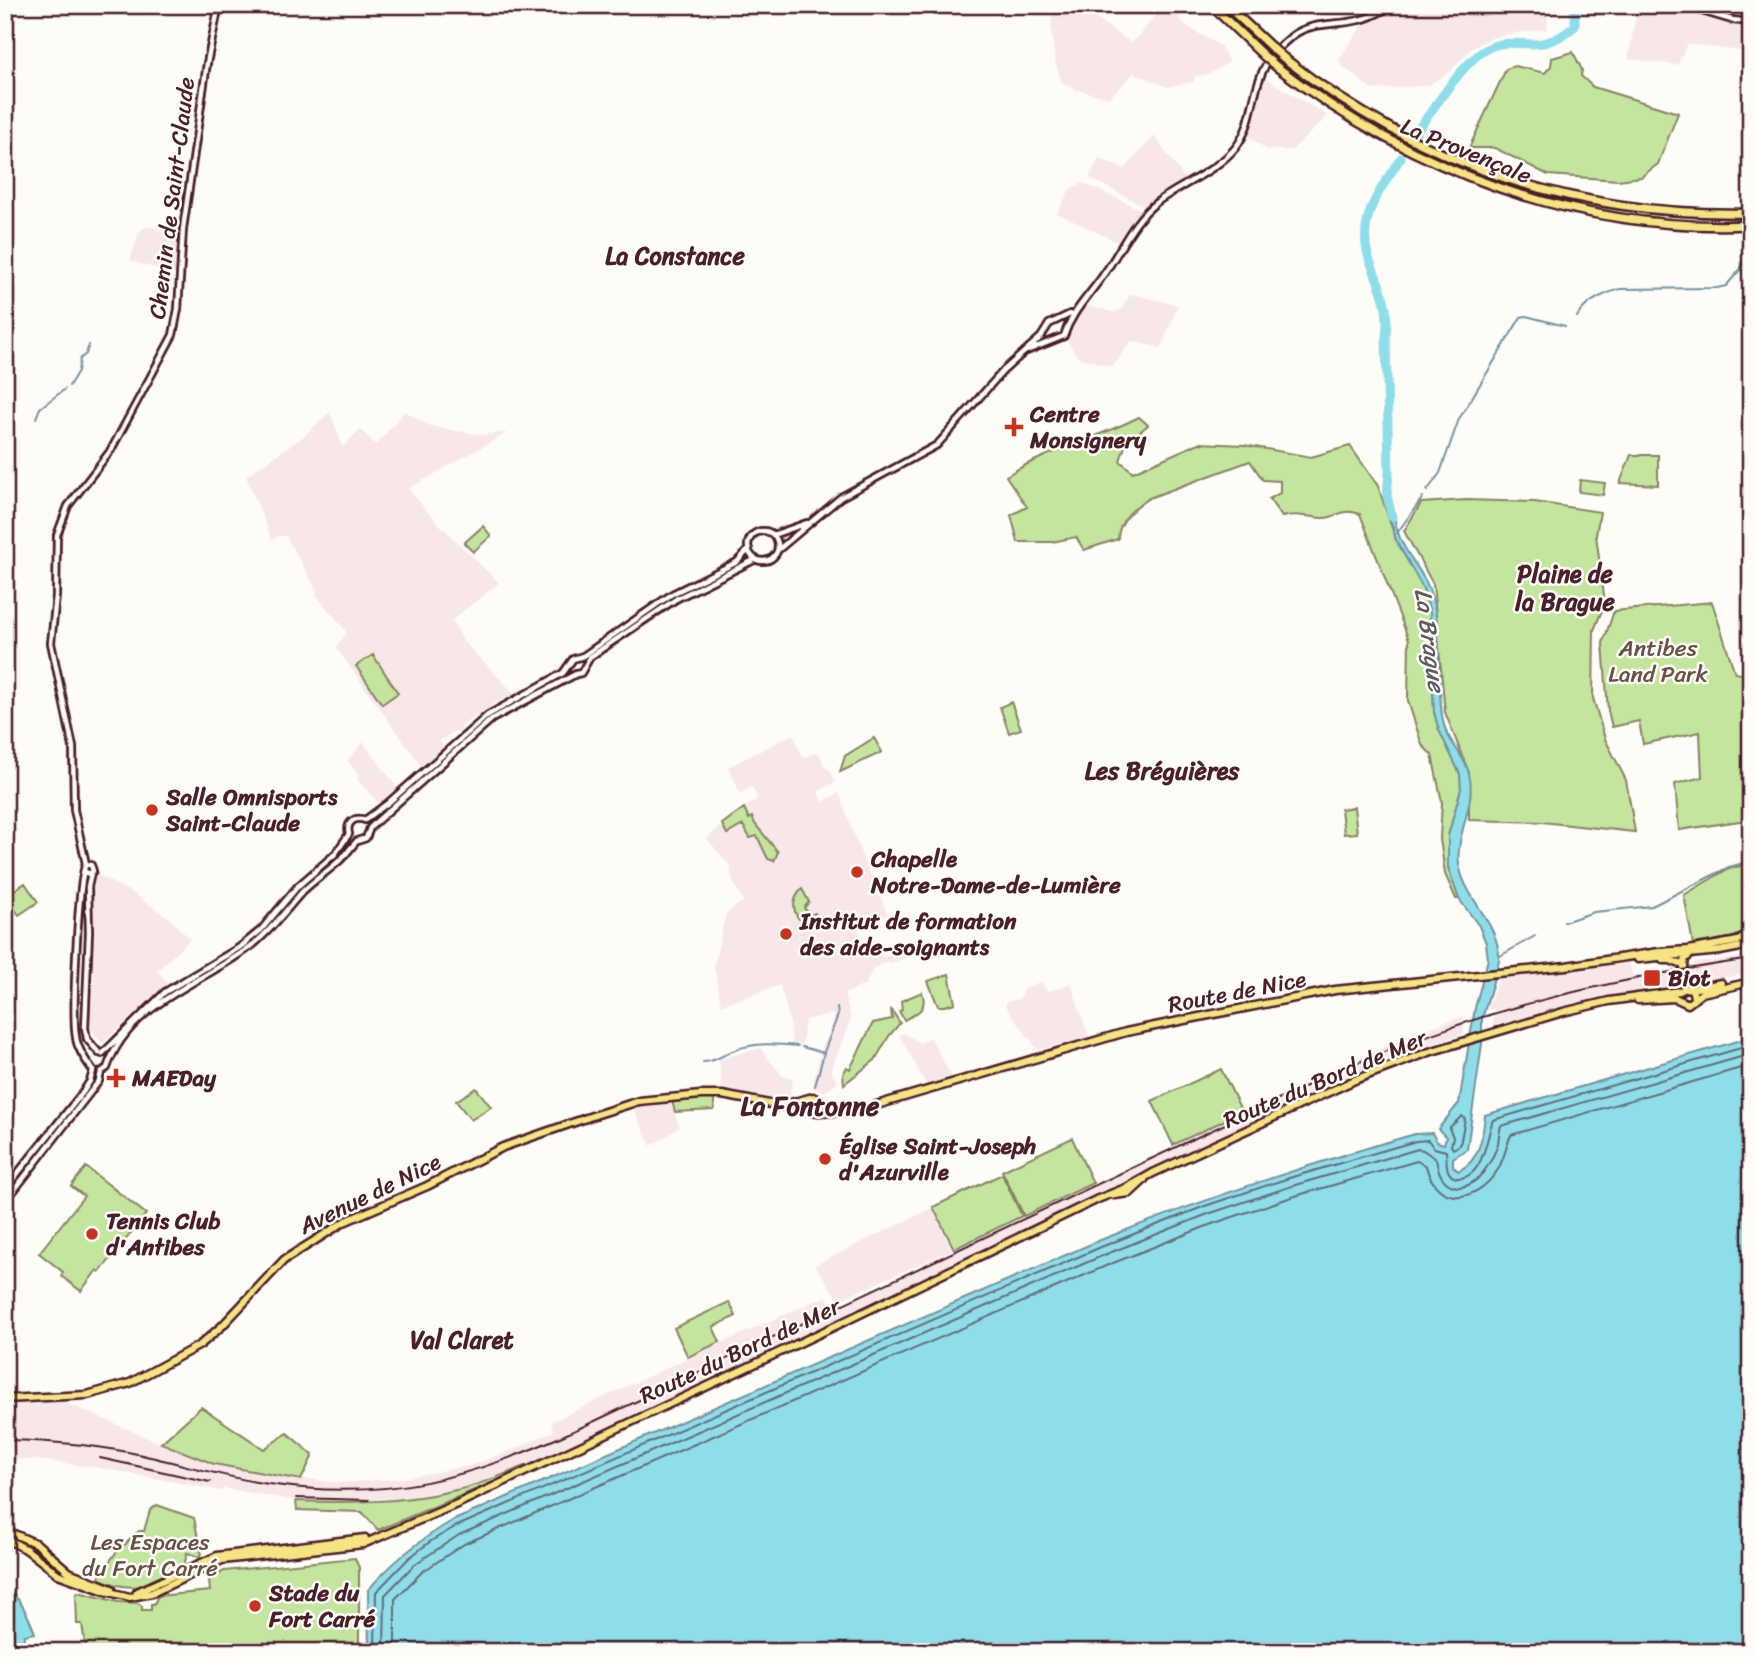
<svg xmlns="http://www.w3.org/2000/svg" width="1756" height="1657" font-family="Sriracha,sans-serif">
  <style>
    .built { fill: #f8e7e9 }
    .green { fill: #c4e59d; stroke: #878264; stroke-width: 2 }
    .water { fill: #8edeea; stroke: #73929e; stroke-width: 2 }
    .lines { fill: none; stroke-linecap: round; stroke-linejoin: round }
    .shore { stroke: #656b77; stroke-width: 2 }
    .stream { stroke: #73929e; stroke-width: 2 }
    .river { stroke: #8edeea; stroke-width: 9 }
    .primary-tunnel { stroke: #d9d0ce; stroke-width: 6; stroke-dasharray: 6 3; stroke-linecap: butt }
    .tertiary-casing { stroke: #4a1f2b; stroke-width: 10 }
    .secondary-casing { stroke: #4a1f2b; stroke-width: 10 }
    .primary-casing { stroke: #4a1f2b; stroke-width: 11 }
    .motorway-casing { stroke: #4a1f2b; stroke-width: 12 }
    .tertiary { stroke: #fdfcf7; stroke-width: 4.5 }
    .secondary { stroke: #fdfcf7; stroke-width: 5 }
    .primary { stroke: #f6e381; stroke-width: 6 }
    .motorway { stroke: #f6e381; stroke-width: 7 }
    .rail { stroke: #4a1f2b; stroke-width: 2 }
    .motorway-bridge-casing { stroke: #4a1f2b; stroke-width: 12; stroke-linecap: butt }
    .motorway-bridge { stroke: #f6e381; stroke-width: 7 }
    .poi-dot { fill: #c8321e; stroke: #fdfcf7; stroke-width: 2.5 }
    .labels { text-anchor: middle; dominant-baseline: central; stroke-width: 5; stroke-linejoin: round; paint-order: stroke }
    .street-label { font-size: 23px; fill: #4a1f2b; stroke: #fdfcf7 }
    .poi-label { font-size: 23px; font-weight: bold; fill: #4a1f2b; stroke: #fdfcf7; text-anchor: start }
    .park-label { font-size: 23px; fill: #685048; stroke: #fdfcf7 }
    .neighbourhood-label { font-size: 24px; font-weight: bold; fill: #4a1f2b; stroke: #fdfcf7 }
    .water-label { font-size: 24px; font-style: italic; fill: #5e5864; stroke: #fdfcf7 }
    .quarter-label { font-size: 26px; font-weight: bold; fill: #4a1f2b; stroke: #fdfcf7 }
  </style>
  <rect width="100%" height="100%" fill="#fdfcf7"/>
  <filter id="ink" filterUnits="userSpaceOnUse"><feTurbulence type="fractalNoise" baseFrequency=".0143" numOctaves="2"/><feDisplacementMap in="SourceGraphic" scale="14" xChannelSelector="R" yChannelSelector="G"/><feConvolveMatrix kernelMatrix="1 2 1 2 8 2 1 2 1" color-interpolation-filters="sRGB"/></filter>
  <g filter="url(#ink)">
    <!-- built -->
    <path class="built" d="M1053,5H1076L1132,43L1158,13L1177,5L1180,20L1191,29L1221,46L1229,62L1209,74L1196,76L1193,82L1167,87L1134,73L1109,98L1077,90L1061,82L1055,60L1051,29Z
      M1397,5H1547V29L1507,34L1489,39L1471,49L1450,72L1429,85L1372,90L1341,65L1339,59L1363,24Z
      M1638,5H1691V14L1751,28V56L1747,52L1687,44L1678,65L1628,59Z
      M1264,77L1328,116L1292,150H1267L1247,135Z
      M1154,136L1185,179L1146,207L1089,178L1099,158L1125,169Z
      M1083,183L1142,210L1119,243L1057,213L1070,189Z
      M147,226L177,235L176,274L130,261L139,232Z
      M1130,294L1178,305L1161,348L1131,341L1113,367L1078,357L1068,342L1074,320L1087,306L1113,312L1122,309Z
      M405,411L428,425L440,428L483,435L505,432V434L408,489L435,520L499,583L452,620L464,642L515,694L491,705L490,708L462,725L460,732L455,731L439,741L444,747L422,767L337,649V646L347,632L315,594L317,591L286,536H278L272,540L246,476L304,436L330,412L343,447L360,429L376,445Z
      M793,734L803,758L818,752L825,767L831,771L835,782L818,792L823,802L839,793L862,856L888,915L859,929L861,935L858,937L862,947L874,941L882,958L904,948L908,957L891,963L889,961L874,968L865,985L844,994L851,1018L831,1070L838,1082L824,1092L813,1088L820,1053L833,1022V1014L805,1020L802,1045L792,1044L790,1023L780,985L721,1005L714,966L726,913L744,901L733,883L730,866L707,839L731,815L758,799L752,787L740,793L728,767Z
      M363,742L398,788L379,804L357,779L359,775L347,761Z
      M96,874L134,894L169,918L190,939L157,971L168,983L102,1044L89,1026L94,974L91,970L92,878V875Z
      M1751,956V973L1609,996L1493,1026L1494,1009L1487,1010L1498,979L1630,963L1632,976L1694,966V963Z
      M1041,982L1048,992L1071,983L1089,1037L1038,1050L1006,1007V1002L1018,999L1023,994L1022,990Z
      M1463,1016L1464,1034L1416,1049L1331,1085L527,1465L459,1490L390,1501H296L223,1488L222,1491L101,1468L36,1460L5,1459V1402L61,1401L203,1461L260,1474L342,1483L404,1478L468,1466L513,1450L554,1431L551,1422L688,1358L826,1296L833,1308L1409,1035Z
      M904,1033L920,1043L930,1037L953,1079L927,1086L899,1035Z
      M760,1048L782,1075L793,1079L789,1100L722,1092L719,1059Z
      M670,1101L680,1127L651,1146L633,1108Z
      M932,1208L952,1250L839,1300L815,1265Z"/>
    <!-- green -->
    <path class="green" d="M1573,52L1582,70L1581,76L1593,87L1678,113L1658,164L1641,177L1618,180L1548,175L1495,148H1469L1506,69L1515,66L1545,73L1551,66L1552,58Z
      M1139,417L1148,425L1126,443L1120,461L1133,472L1199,443L1244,445L1311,457L1350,446L1378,486L1396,540L1423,588L1430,613L1434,712L1439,730L1460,774L1461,789L1448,836V867L1459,899H1456L1445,874L1440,839L1442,802L1432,755L1422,745L1408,701L1409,640L1360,514C1339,507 1337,519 1322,518C1307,517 1296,513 1282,517L1269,499L1280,493V481L1263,480L1250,461L1149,498C1135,507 1118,520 1118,539L1084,550L1076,537L1052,542H1018L1011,515L1027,507L1006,476C1046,451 1096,439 1139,417Z
      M1631,455H1658V485L1620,483Z
      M1580,480L1605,483L1603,495L1579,492Z
      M1466,500L1535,502L1600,512L1596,535L1605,603L1594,630L1593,698L1605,739L1626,780L1635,832L1542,822L1469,820V773L1445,712L1433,584L1404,531L1421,503Z
      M483,526L491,536L473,552L464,543Z
      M1712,602L1735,673L1751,676L1748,813L1746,820L1679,830L1675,784L1702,777L1700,732L1643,744L1639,721L1612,727L1608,711L1603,643L1614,611Z
      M373,655L398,693L382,704L356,666Z
      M1011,702L1021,729L1009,733L1000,707Z
      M874,738L882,752L840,772L845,756Z
      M1354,807L1357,833L1344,834L1341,809Z
      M744,808L749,819L752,817L755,824L778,852L774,861L768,859L757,836L750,838L743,825L727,834L722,824Z
      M1740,866H1745L1743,933L1730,938L1693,944L1684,895L1726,870Z
      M25,883L38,902L19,915L5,896Z
      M802,889L809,902L804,908L810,915L815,913L821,923L818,925C796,928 786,904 802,889Z
      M949,974L955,1003L945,1006H938L928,981Z
      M922,992C928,1009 918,1013 904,1020L899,1011L902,1010L901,1001Z
      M891,1009L900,1023L889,1036L875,1060L844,1084L843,1074L847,1067L850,1069L873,1023L892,1019Z
      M1221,1069L1242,1112L1173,1145L1152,1101Z
      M476,1088L491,1107L471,1120L456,1101Z
      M714,1097V1110L675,1112L672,1101Z
      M1072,1138L1093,1183L1024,1216L1002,1171Z
      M86,1167L146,1214L100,1272L97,1270L81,1291L61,1276L63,1272L39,1253L84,1196L71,1186Z
      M1002,1174L1022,1216L954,1249L933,1207Z
      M729,1302L736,1316L713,1327L720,1342L688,1357L674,1328Z
      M201,1407L264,1449L287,1433L313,1455L301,1480L214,1464L161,1443Z
      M527,1465L501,1479L378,1530L362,1512L297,1510L296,1501C350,1503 404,1503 456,1490C481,1485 504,1474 527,1465Z
      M157,1505L194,1518L201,1553L199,1557L187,1553L184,1566L181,1569C145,1585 136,1595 98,1578L115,1554L139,1531H144L150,1510Z
      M355,1558L359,1568V1647L293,1652H159L156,1648L151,1652H90L86,1651L82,1624H77L76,1595L78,1592L118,1602L138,1603L142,1606V1610H151V1604H154L158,1596L210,1591L209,1581L224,1571Z"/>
    <!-- water -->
    <path class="water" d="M1387,507H1392C1394,517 1396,528 1400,538C1407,556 1422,570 1429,589C1445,630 1435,678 1443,721C1446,740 1465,755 1469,774C1477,804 1455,834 1459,864C1464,899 1501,924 1499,961L1482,1019V1044L1467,1149L1453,1158V1166L1458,1171C1480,1162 1483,1135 1485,1115L1751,1037V1652H369L368,1590C393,1561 419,1540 452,1521L1098,1241C1204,1199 1306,1165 1415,1134L1432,1133L1437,1142L1444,1144L1446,1137L1438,1129L1459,1103L1475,1008L1488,959L1486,943L1479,926L1459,899L1448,867V836L1461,789L1460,774L1439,730L1434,712L1430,613L1423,588L1396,540Z
      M5,1586C21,1599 28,1615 35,1633L24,1635L23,1649L41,1652H5Z"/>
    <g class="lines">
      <!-- shore -->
      <path class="shore" d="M1462,1116L1465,1119L1460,1145L1453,1149L1451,1146L1453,1137L1449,1128Z
        M375,1652L376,1592L409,1558L431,1541L455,1527L1101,1247L1205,1206L1289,1178L1416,1141L1428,1140L1434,1148L1446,1151C1447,1159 1444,1177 1458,1178C1484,1179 1487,1134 1493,1120L1751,1045
        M384,1652L385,1595L415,1564L459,1535L1104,1255L1208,1214L1292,1186L1418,1149L1423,1150L1436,1159C1438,1170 1441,1182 1453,1186C1476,1193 1493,1160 1498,1143C1499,1137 1499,1132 1501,1126L1751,1054
        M395,1652V1599L422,1572L464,1544L1108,1265L1212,1224L1295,1196L1417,1161L1426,1166C1437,1208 1476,1203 1497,1171C1504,1160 1506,1146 1511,1135L1751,1065"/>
      <!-- stream -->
      <path class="stream" d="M1577,317C1585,302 1603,294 1620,289L1717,288L1726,286L1751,257
        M69,386L78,371L80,359L86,354L89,345
        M36,418L40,408L65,389
        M5,445L11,440
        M1427,491L1440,473L1459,419L1521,317L1526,316L1565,326
        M1397,533L1423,497
        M1564,922L1594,912L1652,906L1729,867L1751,861
        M1500,956L1535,936
        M802,1047L824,1053L815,1086
        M824,1052L838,1015L837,1008
        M703,1062C718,1061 721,1055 735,1050C754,1042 778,1044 798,1046"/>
      <!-- river -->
      <path class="river" d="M1414,135C1432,112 1467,54 1493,46C1506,41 1517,44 1531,44C1549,44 1562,37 1575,26V5
        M1392,517L1387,495L1389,473L1386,336C1390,303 1380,288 1369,258C1356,220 1381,187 1401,158"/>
      <!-- primary-tunnel -->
      <path class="primary-tunnel" d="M1684,967L1686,982"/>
      <defs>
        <path id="tertiary" d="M1681,5L1732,20L1751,22
          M1024,352L1064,336C1072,311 1089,296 1104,274C1121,250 1133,220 1157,202C1181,185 1218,170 1236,147C1252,126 1251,101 1260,78C1265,62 1279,46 1292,36C1312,21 1336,26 1359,20C1371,18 1382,11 1393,5
          M748 546a15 15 0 1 1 30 0a15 15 0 1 1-30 0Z
          M773,535L807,523
          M778,550L841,497L937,445L1003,371L1041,337L1049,324L1070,314
          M365,820L388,803L488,715L563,673L573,659L583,656L672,594L737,562L749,549
          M357,841L366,838L370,828L376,822L492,719L576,674L581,673L590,657L676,599L756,559
          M86,864L74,810L73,747L51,643L56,596L57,535L68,506L111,450L173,335L178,309L183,229L207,63L219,5
          M86,864C78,877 72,1016 76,1037C77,1049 87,1062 93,1071
          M84,871L89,874L93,871L91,865L86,864
          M91,873L88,887L89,932L85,1028L87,1039L99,1053
          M102,1054L165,992L240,947L261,930L298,886L335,854L349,834C346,823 354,816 365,820
          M5,1189L83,1092L90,1081L93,1071
          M5,1202L99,1081L101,1072L107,1068C129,1002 205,983 255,943C273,928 286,910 302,892C313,881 327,872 339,861C346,855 351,847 357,841"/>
        <path id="secondary" d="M1751,410V429
          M1751,875L1749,894L1751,915"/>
        <path id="primary" d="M1638,959L1720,951L1751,945
          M1663,960H1670L1680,964
          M1684,967L1685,958L1689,956
          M1692,989L1721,983
          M1638,1000L1675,998L1688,1004L1702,993L1751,982
          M783,1105L813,1097L832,1107L856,1108
          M1114,1195L1130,1193L1144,1180
          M5,1399L87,1395L130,1383L200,1345L222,1326L284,1260L344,1222L427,1186L503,1147L595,1115L639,1101L701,1095H722L818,1113L856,1111L1126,1032L1189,1019L1335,990L1566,966L1659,952L1688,950L1738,941L1751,933
          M5,1530L37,1544L69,1572L112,1589
          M5,1538L27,1550L58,1574L105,1591L130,1597L152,1593L222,1560L363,1544L457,1504L833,1327L1098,1199L1128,1187L1153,1173L1357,1079L1429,1052L1563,1012L1609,1001L1680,991L1685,988L1692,989L1694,997
          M137,1592L217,1556L365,1538"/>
        <path id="motorway" d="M1211,5L1264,56
          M1226,5L1271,47
          M1285,59C1423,166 1576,217 1751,213
          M1277,67C1413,171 1578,233 1751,225"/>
      </defs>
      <!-- tertiary casing -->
      <use href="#tertiary" class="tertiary-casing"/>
      <!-- secondary casing -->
      <use href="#secondary" class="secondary-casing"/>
      <!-- primary casing -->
      <use href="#primary" class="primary-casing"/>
      <!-- motorway casing -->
      <use href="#motorway" class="motorway-casing"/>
      <!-- tertiary -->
      <use href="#tertiary" class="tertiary"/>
      <!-- secondary -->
      <use href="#secondary" class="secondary"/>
      <!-- primary -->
      <use href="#primary" class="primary"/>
      <!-- motorway -->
      <use href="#motorway" class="motorway"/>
      <!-- rail -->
      <path class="rail" d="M5,1440C51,1441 97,1445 142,1455C182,1464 221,1476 262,1483C386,1503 469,1479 580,1428L1329,1075C1470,1012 1599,981 1751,959
        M100,1458L210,1482
        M296,1498L369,1500"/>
      <defs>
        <path id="motorway-bridge" d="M1271,47L1285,59
          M1264,56L1277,67"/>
      </defs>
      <!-- motorway-bridge casing -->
      <use href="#motorway-bridge" class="motorway-bridge-casing"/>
      <!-- motorway-bridge -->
      <use href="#motorway-bridge" class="motorway-bridge"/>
    </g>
  </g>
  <!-- markers -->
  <g class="poi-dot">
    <path d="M1010.5 416.5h7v7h7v7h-7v7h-7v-7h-7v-7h7z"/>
    <circle cx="152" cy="810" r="7"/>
    <circle cx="857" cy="872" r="7"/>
    <circle cx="786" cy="934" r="7"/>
    <rect x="1643" y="969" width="18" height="18" rx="3.5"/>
    <path d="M112.5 1067.5h7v7h7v7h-7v7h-7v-7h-7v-7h7z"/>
    <circle cx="825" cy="1159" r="7"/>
    <circle cx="92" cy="1234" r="7"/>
    <circle cx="255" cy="1606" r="7"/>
  </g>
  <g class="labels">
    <!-- street labels -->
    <g class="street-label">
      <text transform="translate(1466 151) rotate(22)">La Provençale</text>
      <text transform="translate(172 198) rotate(-83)">Chemin de Saint-Claude</text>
      <text transform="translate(1237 992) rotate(-11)">Route de Nice</text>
      <text transform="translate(1325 1079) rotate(-23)">Route du Bord de Mer</text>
      <text transform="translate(370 1194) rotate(-26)">Avenue de Nice</text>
      <text transform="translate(740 1351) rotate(-25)">Route du Bord de Mer</text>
    </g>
    <!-- poi labels -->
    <g class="poi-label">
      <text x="1030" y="414">Centre<tspan x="1030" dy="26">Monsignery</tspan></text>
      <text x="166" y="797">Salle Omnisports<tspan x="166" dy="26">Saint-Claude</tspan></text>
      <text x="871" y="859">Chapelle<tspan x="871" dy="26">Notre-Dame-de-Lumière</tspan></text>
      <text x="800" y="921">Institut de formation<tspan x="800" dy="26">des aide-soignants</tspan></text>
      <text x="1668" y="978">Biot</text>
      <text x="132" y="1078">MAEDay</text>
      <text x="839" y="1146">Église Saint-Joseph<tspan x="839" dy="26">d'Azurville</tspan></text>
      <text x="106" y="1221">Tennis Club<tspan x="106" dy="26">d'Antibes</tspan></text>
      <text x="269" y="1593">Stade du<tspan x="269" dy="26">Fort Carré</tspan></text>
    </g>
    <!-- park labels -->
    <g class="park-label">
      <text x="1658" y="648">Antibes<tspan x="1658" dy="26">Land Park</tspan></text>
      <text x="150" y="1542">Les Espaces<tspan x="150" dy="26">du Fort Carré</tspan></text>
    </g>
    <!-- neighbourhood labels -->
    <g class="neighbourhood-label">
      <text x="675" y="256">La Constance</text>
      <text x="1565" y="574">Plaine de<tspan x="1565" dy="28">la Brague</tspan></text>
      <text x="1162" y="771">Les Bréguières</text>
      <text x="462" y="1340">Val Claret</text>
    </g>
    <!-- water labels -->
    <g class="water-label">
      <text transform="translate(1430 640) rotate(82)">La Brague</text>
    </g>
    <!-- quarter labels -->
    <g class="quarter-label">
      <text x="810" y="1106">La Fontonne</text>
    </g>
  </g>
  <!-- margin -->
  <rect width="1756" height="1657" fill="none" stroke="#fdfcf7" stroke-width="28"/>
  <rect x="14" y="14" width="1728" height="1629" fill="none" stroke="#4a1f2b" stroke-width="2.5" filter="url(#ink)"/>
</svg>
